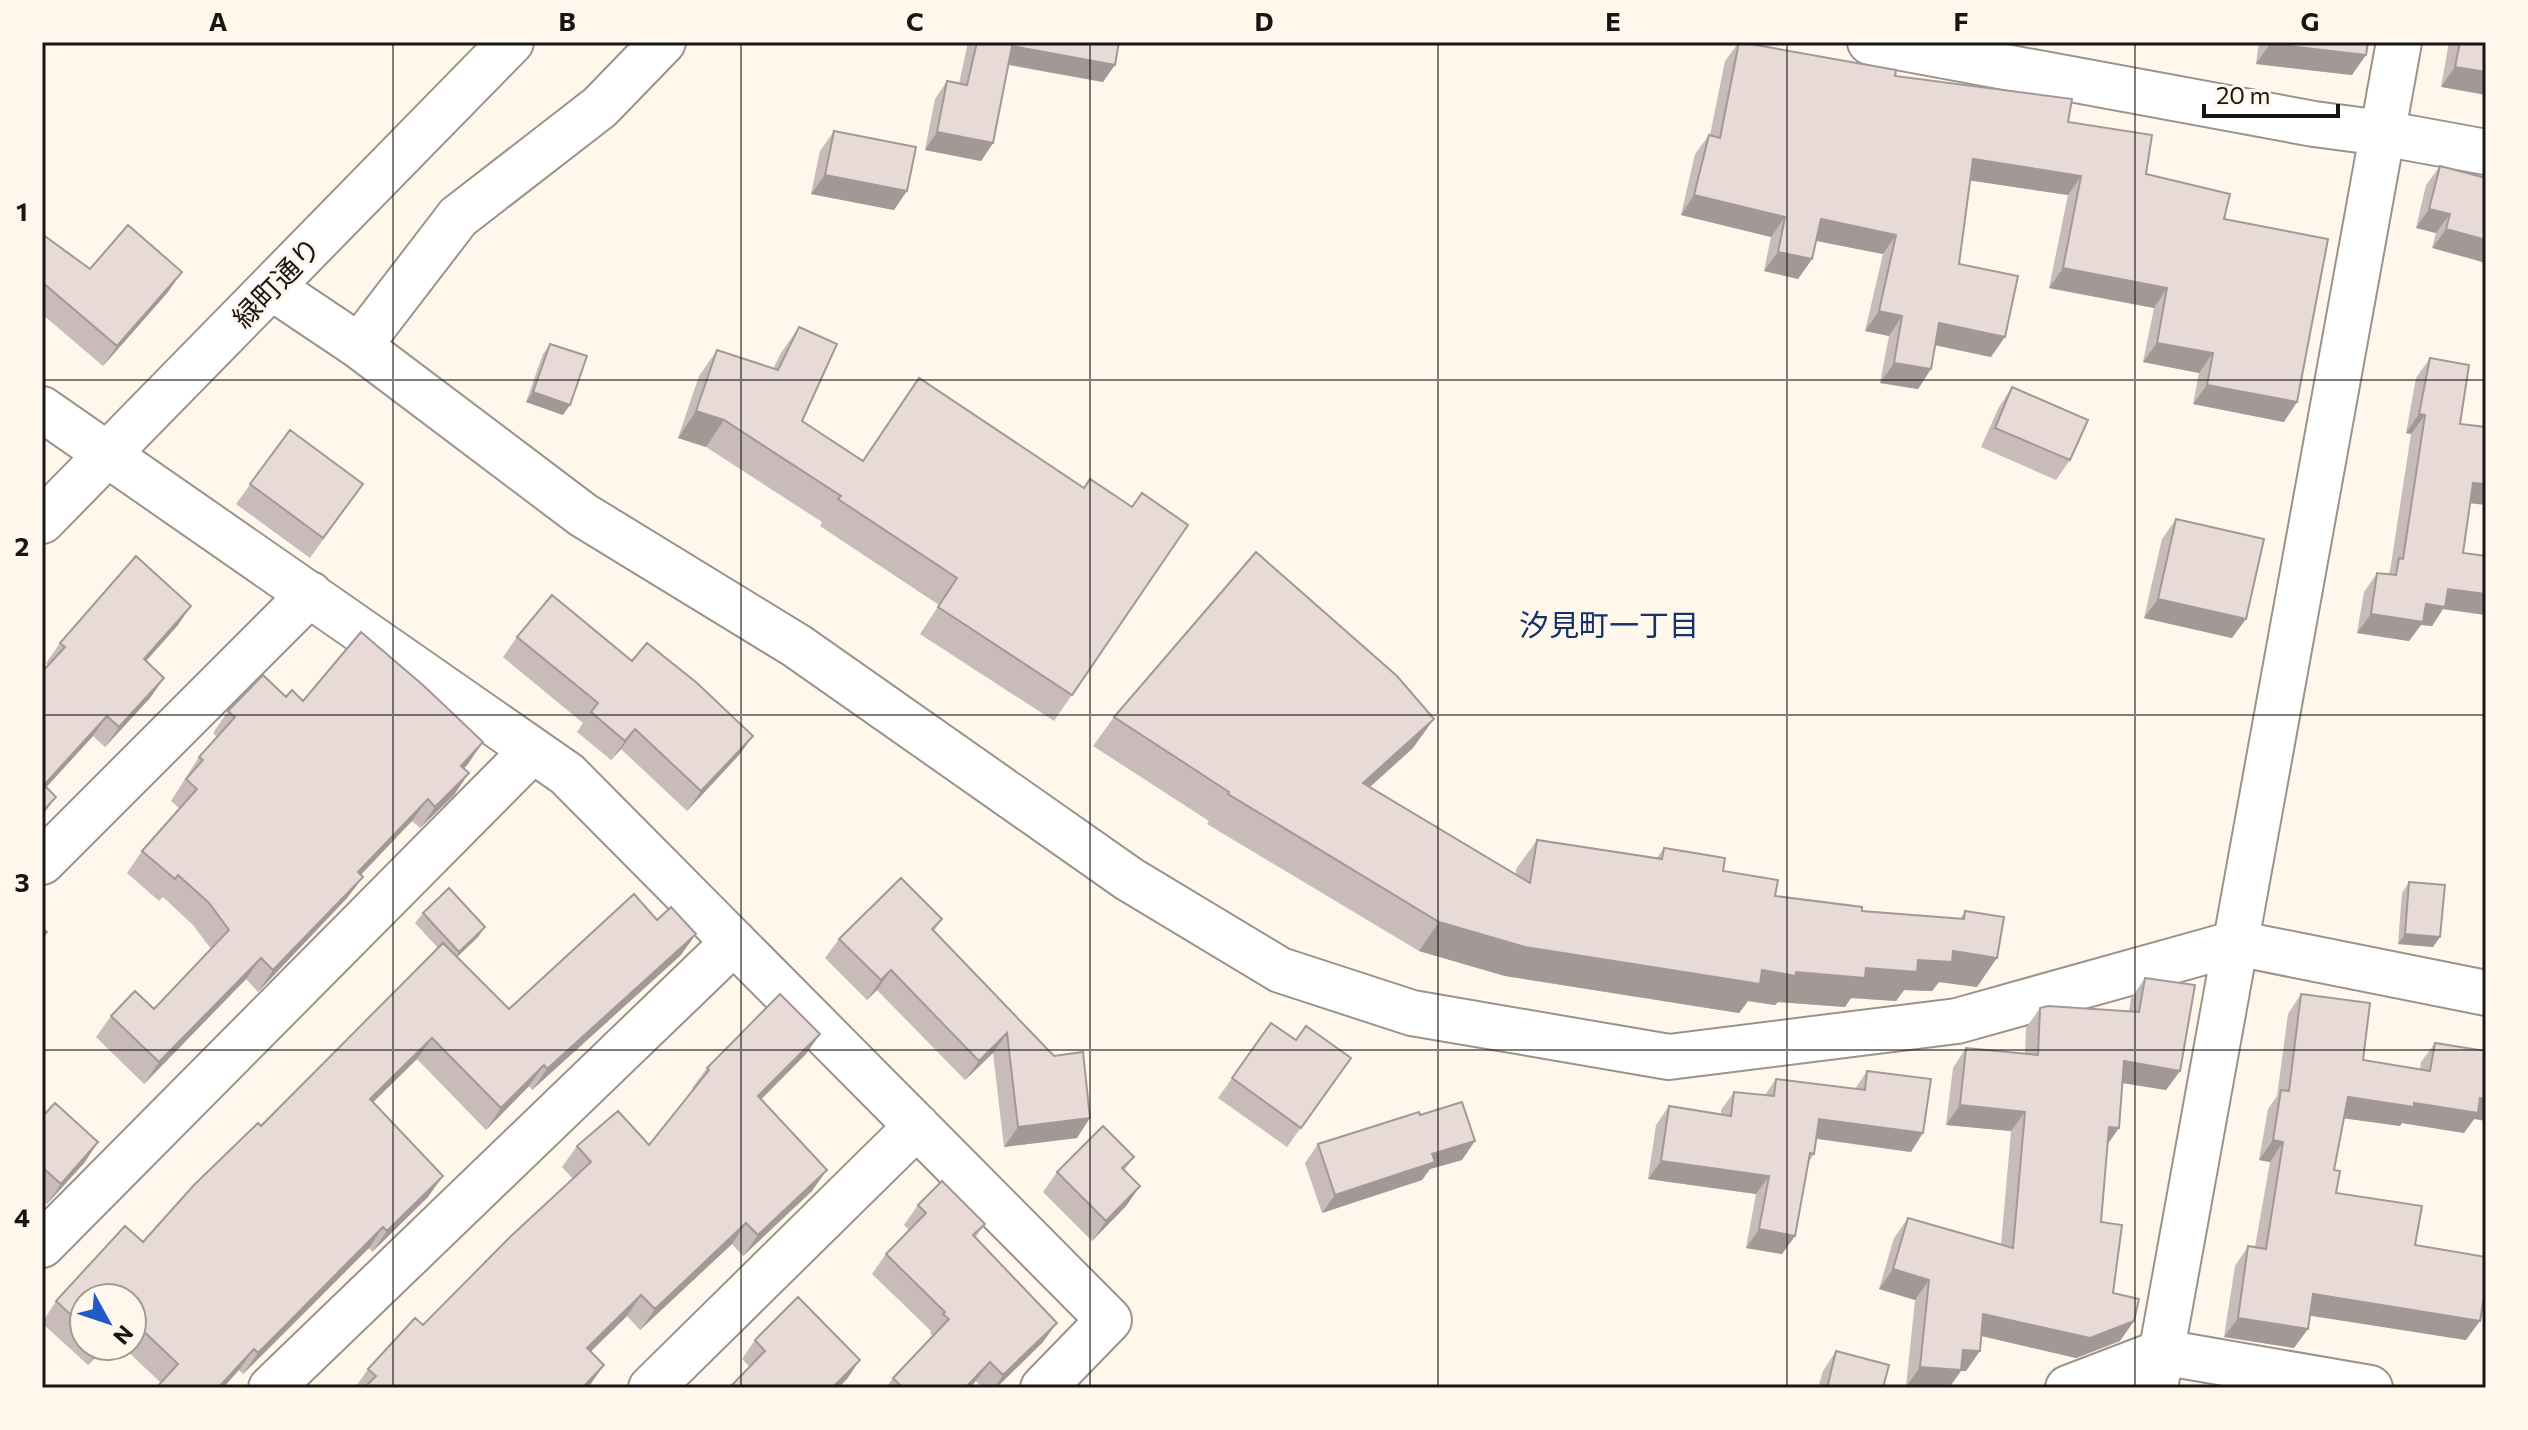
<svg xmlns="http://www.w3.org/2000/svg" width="2528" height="1430" font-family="Commissioner,'Noto Sans JP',sans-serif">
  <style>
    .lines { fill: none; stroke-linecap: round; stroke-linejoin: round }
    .minor-casing { stroke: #9b938a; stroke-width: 48 }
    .minor { stroke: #fff; stroke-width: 44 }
    .wall { fill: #c8bbb9 }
    .shaded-wall { fill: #a29996 }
    .building { fill: #e8dad7; stroke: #a29996; stroke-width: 2 }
    .grid { fill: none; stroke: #181512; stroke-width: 2; stroke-opacity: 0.55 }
    .labels { text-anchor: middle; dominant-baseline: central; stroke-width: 6; stroke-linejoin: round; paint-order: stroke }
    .street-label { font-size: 28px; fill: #181512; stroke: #fff6ec }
    .neighbourhood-label { font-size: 30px; fill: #143267; stroke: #fff6ec }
    .neatline { fill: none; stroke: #181512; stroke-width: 3 }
    .grid-label { font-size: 26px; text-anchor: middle; font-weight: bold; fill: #181512 }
  </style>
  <rect width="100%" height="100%" fill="#fff6ec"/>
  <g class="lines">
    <defs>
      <path id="minor" d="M1870,42L2314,124L2382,133L2486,152
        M271,287L359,346L583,515L797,646L1129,879L1280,970L1412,1013L1669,1057L1957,1021L2236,943L2486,993
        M359,346L458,217L600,107L663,42
        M42,409L567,774L1109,1320L1043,1388
        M42,521L511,42
        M42,862L310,594
        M42,1245L532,751
        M271,1388L734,942
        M651,1388L917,1126
        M2068,1388L2162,1352L2370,1388
        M2155,1388L2399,42"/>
    </defs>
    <!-- minor casing -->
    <use href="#minor" class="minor-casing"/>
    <!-- minor -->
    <use href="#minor" class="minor"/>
  </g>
  <!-- wall -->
  <path class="wall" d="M968,42H1119L1103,82L1008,65L993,143L981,161L925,150L935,99L947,81L959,84Z
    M1739,42L1895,76L2068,122L2146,174L2224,219L2284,422L2193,404L2199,373L2143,362L2154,308L2049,288L2068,195L1970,180L1959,264L1991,357L1935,345L1931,369L1918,389L1880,383L1889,336L1865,331L1883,254L1816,241L1812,259L1798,279L1764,271L1771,237L1681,215L1695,154L1709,135H1710L1725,61Z
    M2259,42H2368L2352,75L2256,64Z
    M2449,42H2486L2441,87Z
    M834,131L894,210L811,194L820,151Z
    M2440,166L2486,178L2432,248L2436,233L2416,228L2426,185Z
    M42,234L90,269L168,292L103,366L42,314Z
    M799,327L802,421L863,461L919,378L1084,488L1132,507L1188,525L1054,721L920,634L939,605L820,526L822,522L706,447L678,438L699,376L717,350L773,369L781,353Z
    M550,344L563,415L526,402L543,354Z
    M2430,358L2460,424L2470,503L2463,553L2486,556V615L2443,609L2432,626L2421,625L2409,641L2357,633L2364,592L2377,573L2388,574L2390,571L2411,434L2406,433L2416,378Z
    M2012,387L2070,460L2056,480L1981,447L1999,407Z
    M290,430L363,484L310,558L236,504Z
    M2176,519L2232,638L2144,618L2162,539Z
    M178,625L146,661L164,678L150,698L105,747L93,736L46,787L42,817L48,665L46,663L60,643Z
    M517,637L632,661L753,736L739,755L687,811L621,749L611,760L577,732L583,723L503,657Z
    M286,697L483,742L464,768L454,795L420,828L412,821L361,875L363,877L347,898L258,992L246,979L144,1084L96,1037L111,1016L154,1009L211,949L193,925L163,897L159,901L127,873L142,851L180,809L171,801L199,757L217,737L213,733L228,711Z
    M1114,717L1413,748L1370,787L1516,875V869L1537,840L1656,859L1664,848L1723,871L1775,896L1862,911L1960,919L1965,911L1977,987L1939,982L1932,991L1904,990L1896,1001L1851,998L1845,1007L1778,1002L1775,1005L1748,1001L1739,1013L1505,976L1419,951L1207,824L1209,821L1093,746Z
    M2409,882L2440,937L2433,947L2398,944L2402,893Z
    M423,913L485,927L478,937L457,957L509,1009L681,955L532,1090L529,1086L486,1130L417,1059L373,1102L428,1197L372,1252L369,1248L243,1374L239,1370L161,1383L122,1346H132V1298H84V1346H106L88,1365L42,1323L56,1301L143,1242L261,1126L438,948L415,923Z
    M942,919L934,931L1054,1056L1077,1138L1004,1147L993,1053L965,1080L877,990L867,1000L825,958L839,939Z
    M2145,978L2180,1071L2166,1090L2123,1083L2107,1145L2101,1222L2120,1341L2076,1358L1981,1336L1966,1371H1961L1906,1387L1915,1300L1879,1289L1894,1238L1908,1218L2001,1245L2011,1131L1946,1125L1953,1068L1966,1048L2025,1054L2026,1028L2040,1008L2129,1011L2131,998Z
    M2301,994L2363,1060L2420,1069L2421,1062L2435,1043L2474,1119L2464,1133L2402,1123L2400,1126L2344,1118L2334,1170L2336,1193L2415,1245L2466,1340L2310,1315L2294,1348L2224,1337L2235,1266L2248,1246L2255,1247L2270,1162L2259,1160L2268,1109L2277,1096L2288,1014Z
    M1271,1023L1296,1040L1351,1058L1287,1147L1218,1098Z
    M820,1034L806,1054L761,1100L812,1191L743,1256L732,1244L640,1330L627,1316L591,1351L590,1385L587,1388H355L368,1369L423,1325L573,1179L562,1167L577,1146L649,1145L694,1090L692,1088L707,1068Z
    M1867,1071L1911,1152L1816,1139L1814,1154L1809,1162L1795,1236L1782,1254L1746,1248L1756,1194L1648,1179L1656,1125L1669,1106L1721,1114V1110L1734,1092L1765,1095L1776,1079L1855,1089Z
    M1420,1115L1462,1160L1430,1169L1422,1180L1322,1213L1305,1163L1318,1144Z
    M42,1117L85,1162L47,1204L42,1199Z
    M1134,1157L1124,1171L1140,1186L1126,1206L1092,1241L1043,1192L1057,1172Z
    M918,1205L985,1224L975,1238L1043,1342L996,1388H982L976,1381L970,1388H886L893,1378L933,1337L930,1333L931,1331L872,1274L886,1254L909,1230L904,1225Z
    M755,1340L847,1379L750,1367L742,1359Z
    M1836,1351L1883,1388H1818L1823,1371Z"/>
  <!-- shaded-wall -->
  <path class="shaded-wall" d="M2270,44L2366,55L2352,75L2256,64Z
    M1012,46L1115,65L1103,82L1000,63Z
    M2455,67L2486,72V95L2441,87Z
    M937,132L993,143L981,161L925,150Z
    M1973,159L2081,176L2068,195L1960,179Z
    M825,175L907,191L894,210L811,194Z
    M1694,195L1785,217L1771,237L1681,215Z
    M2429,209L2450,214L2436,233L2416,228Z
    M1821,219L1896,235L1883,254L1807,239Z
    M2446,229L2486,240V263L2432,248Z
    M1778,252L1812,259L1798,279L1764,271Z
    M2063,268L2167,288L2154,308L2049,288Z
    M182,272L168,292L103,366L117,346Z
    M1879,311L1902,316L1889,336L1865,331Z
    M1939,323L2005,337L1991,357L1925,343Z
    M2157,343L2213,353L2199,373L2143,362Z
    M1894,363L1931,369L1918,389L1880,383Z
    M2207,385L2297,402L2284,422L2193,404Z
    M533,392L570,405L563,415L526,402Z
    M696,411L724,420L706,447L678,438Z
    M2419,414L2425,415L2411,434L2406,433Z
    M2473,483L2486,484V505L2459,502Z
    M2448,589L2486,594V615L2443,609L2432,626L2421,625L2409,641L2357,633L2371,614L2426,604Z
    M2158,599L2246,619L2232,638L2144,618Z
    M191,606L178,625L130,679L144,659Z
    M164,678L150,698L105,747L119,727Z
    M107,716L93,736L42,792V788Z
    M1434,719L1413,748L1342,812L1363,783Z
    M635,729L621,749L611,760L625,741Z
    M753,736L739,755L687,811L701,791Z
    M483,742L468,764L446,788L461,766Z
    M469,773L454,795L420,828L435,807Z
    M56,797L42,816V817V812Z
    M428,799L412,821L342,894L358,872Z
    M363,877L347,898L258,992L273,970Z
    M1439,922L1762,970L1796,972L1866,968L1918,960L1953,951L1997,958L1977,987L1939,982L1932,991L1904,990L1896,1001L1851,998L1845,1007L1778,1002L1775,1005L1748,1001L1739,1013L1505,976L1419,951Z
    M485,927L478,937L452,962L459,952Z
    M696,934L681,955L532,1090L547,1069Z
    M2405,934L2440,937L2433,947L2398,944Z
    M261,958L246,979L144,1084L159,1062Z
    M891,970L877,990L867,1000L881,980Z
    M1007,1033L993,1053L965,1080L979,1061Z
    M820,1034L806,1054L743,1117L758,1096Z
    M432,1038L417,1059L355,1120L370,1099Z
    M2124,1061L2180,1071L2166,1090L2110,1081Z
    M544,1065L529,1086L486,1130L501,1108Z
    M2348,1097L2414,1103L2480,1098L2486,1099V1121L2474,1119L2464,1133L2402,1123L2400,1126L2334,1117Z
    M1960,1105L2025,1112L2011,1131L1946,1125Z
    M1090,1118L1077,1138L1004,1147L1018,1127Z
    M1819,1119L1923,1133L1911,1152L1806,1137Z
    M2109,1127L2119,1128L2105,1148Z
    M2273,1140L2283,1142L2270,1162L2259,1160Z
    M1475,1141L1462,1160L1430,1169L1422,1180L1322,1213L1335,1195L1432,1154Z
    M98,1142L85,1162L47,1204L61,1184Z
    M1661,1161L1769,1176L1756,1194L1648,1179Z
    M827,1170L812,1191L743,1256L758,1235Z
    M443,1176L428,1197L372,1252L387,1231Z
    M1140,1186L1126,1206L1092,1241L1106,1221Z
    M746,1223L732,1244L640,1330L655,1309Z
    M383,1227L369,1248L243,1374L258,1353Z
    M1759,1229L1795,1236L1782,1254L1746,1248Z
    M1893,1269L1929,1280L1915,1300L1879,1289Z
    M2313,1294L2480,1321L2466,1340L2299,1314Z
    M641,1295L627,1316L573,1369L587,1348Z
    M1983,1314L2134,1321L2120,1341L2076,1358L1969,1333Z
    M2238,1318L2308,1329L2294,1348L2224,1337Z
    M1057,1323L1043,1342L996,1388H994L1003,1375Z
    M102,1346H106L88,1365Z
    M254,1349L239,1370L223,1388H218Z
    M1963,1350L1980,1351L1966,1371H1961L1949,1388L1906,1387L1920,1367Z
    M860,1360L847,1379L838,1388H832Z
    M990,1362L970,1388H965Z
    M604,1365L590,1385L587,1388H582Z"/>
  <!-- building -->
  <path class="building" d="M977,42H1119L1115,65L1012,46L993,143L937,132L947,81L967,85Z
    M1739,42L1896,70L1895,76L2072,99L2068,122L2152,135L2146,174L2230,194L2224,219L2328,239L2297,402L2207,385L2213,353L2157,343L2167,288L2063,268L2081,176L1973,159L1959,264L2018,276L2005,337L1939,323L1931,369L1894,363L1902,316L1879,311L1896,235L1821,219L1812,259L1778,252L1785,217L1694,195L1709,135L1720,138Z
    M2270,42H2368L2366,55L2270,44Z
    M2460,42H2486V72L2455,67Z
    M834,131L916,147L907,191L825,175Z
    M2440,166L2486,178V240L2446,229L2450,214L2429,209Z
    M128,225L182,272L117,346L42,282V234L90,269Z
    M799,327L837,344L802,421L863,461L919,378L1084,488L1090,479L1132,507L1142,493L1188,525L1072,695L938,607L957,578L838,499L841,496L724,420L696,411L717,350L778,370Z
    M550,344L587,356L570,405L533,392Z
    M2430,358L2469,365L2460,424L2486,427V484L2473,483L2463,553L2486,556V594L2448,589L2445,607L2426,604L2423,622L2371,614L2377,573L2396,575L2399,558L2403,559L2425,415L2419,414Z
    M2012,387L2088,420L2070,460L1995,428Z
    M290,430L363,484L323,538L250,484Z
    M2176,519L2264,539L2246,619L2158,599Z
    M1256,552L1397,676L1434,719L1363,783L1530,883L1537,840L1662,859L1664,848L1725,858L1723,871L1778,880L1775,896L1862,907V911L1964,919L1965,911L2004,917L1997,958L1953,951L1952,962L1918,960L1917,972L1866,968L1865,978L1796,972V976L1762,970L1760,984L1525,947L1439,922L1228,794L1229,792L1114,717Z
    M136,556L191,606L144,659L164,678L119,727L107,716L44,785L56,797L42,812V672L65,647L60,643Z
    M552,595L632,661L647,643L697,683L753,736L701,791L635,729L625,741L591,712L598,703L517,637Z
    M361,632L424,686L483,742L461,766L469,773L435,807L428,799L358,872L363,877L273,970L261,958L159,1062L111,1016L135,991L154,1009L229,930L209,903L178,875L175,879L142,851L197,789L186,779L203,760L199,757L235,717L228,711L263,675L286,697L292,690L303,701Z
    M901,878L942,919L932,929L1054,1056L1083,1052L1090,1118L1018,1127L1007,1033L979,1061L891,970L881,980L839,939Z
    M2409,882L2445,885L2440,937L2405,934Z
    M449,888L485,927L459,952L423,913Z
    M634,894L657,920L671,907L696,934L547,1069L544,1065L501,1108L432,1038L370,1099L443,1176L387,1231L383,1227L258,1353L254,1349L218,1388H156L178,1364L132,1320V1298H84V1327L56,1301L125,1226L143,1242L194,1185L258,1123L261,1126L443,943L509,1009Z
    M42,928L47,932L42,938Z
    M2145,978L2195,985L2180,1071L2124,1061L2119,1128L2109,1127L2101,1222L2122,1225L2113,1293L2139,1299L2134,1321L2090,1338L1983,1314L1980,1351L1963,1350L1961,1370L1920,1367L1929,1280L1893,1269L1908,1218L2013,1248L2025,1112L1960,1105L1966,1048L2038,1055L2040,1008L2048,1006L2139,1012Z
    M780,994L820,1034L758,1096L827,1170L758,1235L746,1223L655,1309L641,1295L587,1348L604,1365L584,1386L586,1388H364L376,1376L368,1369L415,1318L423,1325L510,1237L591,1162L577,1146L618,1111L649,1145L709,1070L707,1068Z
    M2301,994L2370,1003L2363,1060L2430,1071L2435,1043L2486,1051V1099L2480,1098L2478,1113L2414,1103V1107L2348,1097L2334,1170L2340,1171L2336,1193L2422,1206L2415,1245L2486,1257V1285L2480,1321L2313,1294L2308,1329L2238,1318L2248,1246L2266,1249L2283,1142L2273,1140L2281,1090L2289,1091Z
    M1271,1023L1296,1040L1306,1026L1351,1058L1301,1128L1232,1078Z
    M1867,1071L1931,1079L1923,1133L1819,1119L1814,1154L1810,1153L1795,1236L1759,1229L1769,1176L1661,1161L1669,1106L1731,1116L1734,1092L1774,1096L1776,1079L1865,1090Z
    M1462,1102L1475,1141L1432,1154L1435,1162L1335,1195L1318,1144L1419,1112L1420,1115Z
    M55,1103L98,1142L61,1184L42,1167V1117Z
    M1103,1126L1134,1157L1122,1168L1140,1186L1106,1221L1057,1172Z
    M942,1181L985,1224L973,1235L1057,1323L1003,1375L990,1362L965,1388H903L893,1378L949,1319L943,1314L945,1312L886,1254L926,1213L918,1205Z
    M798,1297L860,1360L832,1388H729L765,1351L755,1340Z
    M1836,1351L1889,1365L1883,1388H1827Z"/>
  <!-- grid -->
  <path class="grid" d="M393,42V1388M741,42V1388M1090,42V1388M1438,42V1388M1787,42V1388M2135,42V1388M42,380H2486M42,715H2486M42,1050H2486"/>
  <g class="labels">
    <!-- street labels -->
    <g class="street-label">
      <text transform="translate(276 282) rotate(-46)">緑町通り</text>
    </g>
    <!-- neighbourhood labels -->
    <g class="neighbourhood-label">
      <text x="1609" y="623">汐見町一丁目</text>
    </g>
  </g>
  <!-- border -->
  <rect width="2528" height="1430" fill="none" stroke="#fff6ec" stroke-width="88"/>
  <!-- north arrow -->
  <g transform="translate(108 1322) rotate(130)"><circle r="38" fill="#fff6ec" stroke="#a39c95" stroke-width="2"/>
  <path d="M0-6L14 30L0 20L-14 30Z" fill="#1f5cc8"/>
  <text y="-12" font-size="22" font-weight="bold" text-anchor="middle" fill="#181512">N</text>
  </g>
  <!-- scale -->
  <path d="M2204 104v12h134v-12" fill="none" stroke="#181512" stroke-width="4"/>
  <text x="2216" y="104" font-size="24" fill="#181512" stroke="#fff6ec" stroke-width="6" paint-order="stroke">20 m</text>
  <rect x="44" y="44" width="2440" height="1342" class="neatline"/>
  <g class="grid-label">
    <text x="218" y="31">A</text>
    <text x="567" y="31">B</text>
    <text x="915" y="31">C</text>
    <text x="1264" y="31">D</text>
    <text x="1613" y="31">E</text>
    <text x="1961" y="31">F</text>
    <text x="2310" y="31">G</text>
    <text x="22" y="221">1</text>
    <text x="22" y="556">2</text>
    <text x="22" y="892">3</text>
    <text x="22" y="1227">4</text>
  </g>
</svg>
